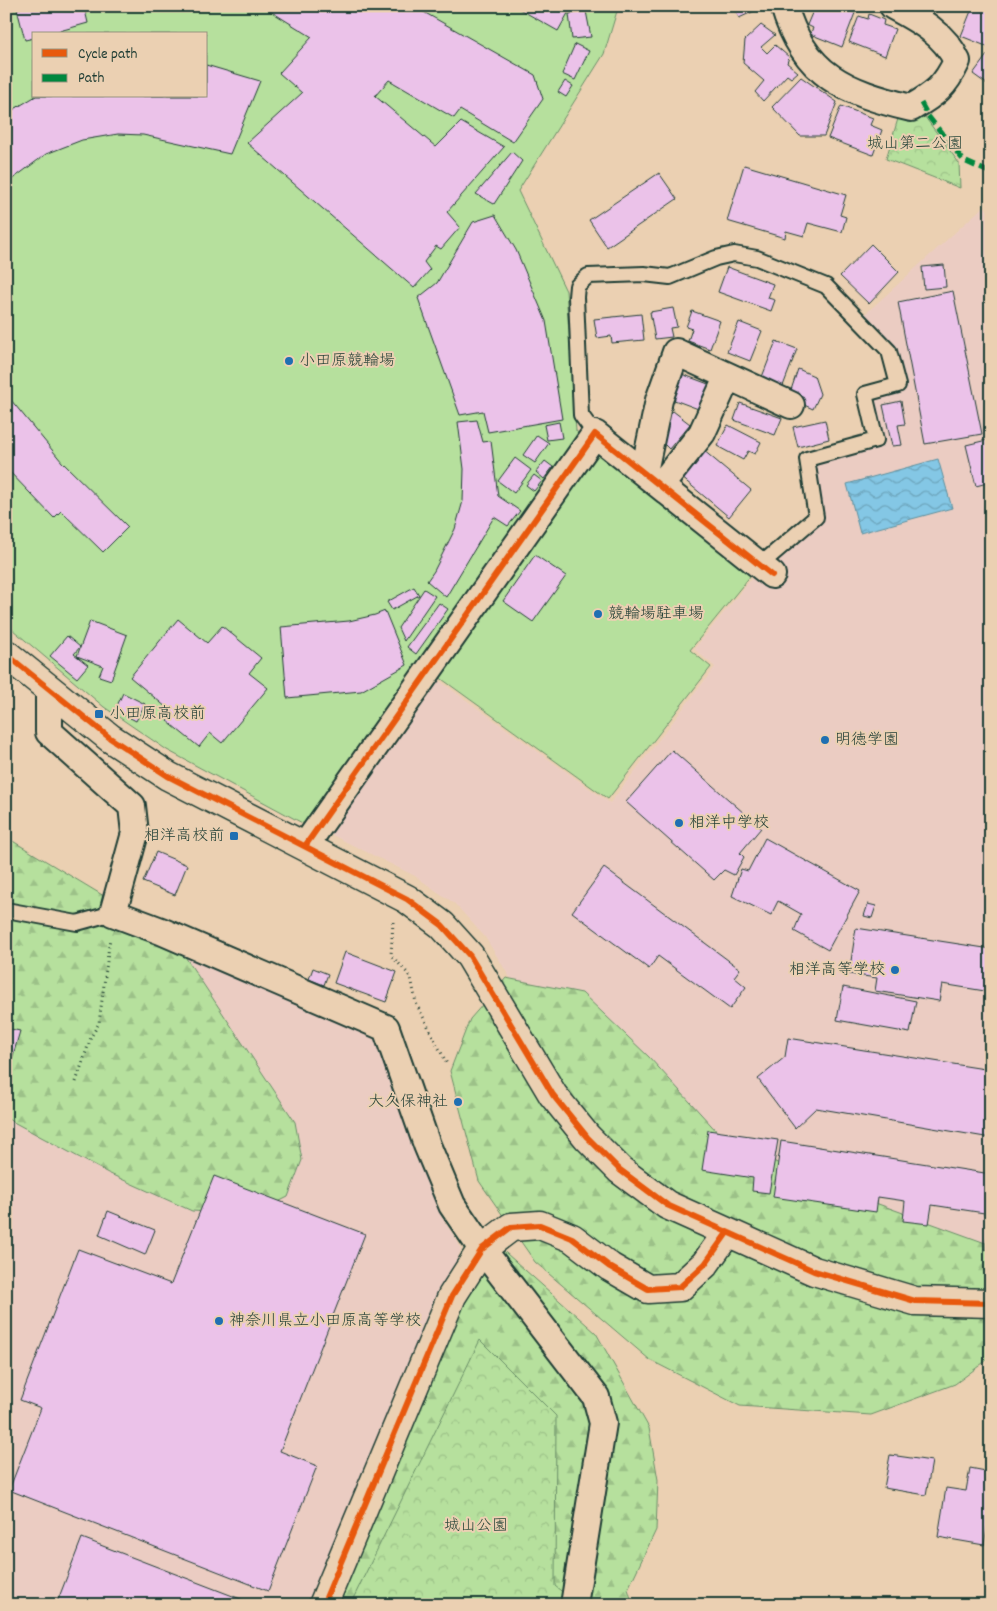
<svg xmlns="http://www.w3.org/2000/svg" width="997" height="1611" font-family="Dekko,'Klee One',sans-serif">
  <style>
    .built { fill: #ebccc2 }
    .grass { fill: #b6e09d; stroke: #6a8e68; fill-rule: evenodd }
    .forest { fill: url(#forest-firs); stroke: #6a8e68 }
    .park { fill: url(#park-crowns); stroke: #6a8e68 }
    .water { fill: url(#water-waves); stroke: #5c909e }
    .building { fill: #ebc2e9; stroke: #1f3d34 }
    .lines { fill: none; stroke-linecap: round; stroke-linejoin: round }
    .service-casing { stroke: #1f3d34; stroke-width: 18 }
    .minor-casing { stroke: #1f3d34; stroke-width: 30 }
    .tertiary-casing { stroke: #1f3d34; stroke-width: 31 }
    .path { stroke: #1f3d34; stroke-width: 3; stroke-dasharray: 1 4; stroke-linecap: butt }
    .service { stroke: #ebd0b2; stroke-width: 14 }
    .minor { stroke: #ebd0b2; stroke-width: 26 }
    .tertiary { stroke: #ebd0b2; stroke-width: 28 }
    .quiet { stroke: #00873e; stroke-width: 5; stroke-dasharray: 10 5; stroke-linecap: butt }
    .cycleway-casing { stroke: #ebd0b2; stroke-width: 9 }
    .cycleway { stroke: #e8590c; stroke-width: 6 }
    .poi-dot { fill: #1f6fb2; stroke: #ebd0b2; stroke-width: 2 }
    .labels { text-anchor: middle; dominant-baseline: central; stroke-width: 4; stroke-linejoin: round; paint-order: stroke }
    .park-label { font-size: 16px; fill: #274539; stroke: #ebd0b2 }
    .poi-label { font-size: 16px; fill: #1f3d34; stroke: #ebd0b2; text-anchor: start }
  </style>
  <defs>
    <pattern id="forest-firs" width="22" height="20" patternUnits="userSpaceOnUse" patternTransform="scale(1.25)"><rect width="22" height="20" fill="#b6e09d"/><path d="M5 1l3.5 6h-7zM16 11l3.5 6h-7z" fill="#9cc188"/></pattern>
    <pattern id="park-crowns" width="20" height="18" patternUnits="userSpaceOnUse" patternTransform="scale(1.25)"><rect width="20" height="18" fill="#b6e09d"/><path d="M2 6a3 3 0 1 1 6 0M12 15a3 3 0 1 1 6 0" fill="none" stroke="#9cc188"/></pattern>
    <pattern id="water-waves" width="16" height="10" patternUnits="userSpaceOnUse" patternTransform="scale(1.25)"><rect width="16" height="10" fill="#84c7e5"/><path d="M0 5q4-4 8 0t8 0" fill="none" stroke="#6ba3ba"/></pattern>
  </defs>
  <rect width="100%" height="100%" fill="#ebd0b2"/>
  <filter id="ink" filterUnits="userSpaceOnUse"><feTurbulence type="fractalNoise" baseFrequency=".02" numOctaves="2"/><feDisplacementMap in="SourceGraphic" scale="10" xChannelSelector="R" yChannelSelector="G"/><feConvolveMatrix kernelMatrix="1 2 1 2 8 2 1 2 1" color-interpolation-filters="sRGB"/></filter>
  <g filter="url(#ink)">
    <!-- built -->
    <path class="built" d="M984,206L991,214V1271L575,1083L485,937L455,904L415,876L326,832L434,677L610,803L715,667L694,649L757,572L822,519L812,464L881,445L871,397L901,389L863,316Z
      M6,922L126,929L375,1036L427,1171L441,1216L458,1242L461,1250L314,1605H6Z"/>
    <!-- grass -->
    <path class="grass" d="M6,6H615L617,11L604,54L518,191L566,291L576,431L756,569L690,650L711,667L608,799L421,664L306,825L167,750L104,707L6,624ZM34,34H206V96H34Z"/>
    <!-- forest -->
    <path class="forest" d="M6,837L172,937L295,1122L302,1160L288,1197L254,1214L192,1211L108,1173L6,1118Z
      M506,978L582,993L649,1057L721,1136L815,1181L991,1245V1357L955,1384L871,1415L740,1406L650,1360L535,1262L479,1181L450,1071L470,1019Z
      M498,1246L596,1333L649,1428L658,1480L656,1530L628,1589L633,1605H331L470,1285Z"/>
    <!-- park -->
    <path class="park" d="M919,109L959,163L960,188L886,159L900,112Z
      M480,1340L556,1416L555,1586L578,1605H350Z"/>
    <!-- water -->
    <path class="water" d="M938,459L952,508L860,533L847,484Z"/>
    <!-- building -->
    <path class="building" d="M26,6H84L88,23L49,34H34V38L25,40L17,9Z
      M262,6H413L535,75L543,99L513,142L460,110L454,118L389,80L375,96L436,147L461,122L504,147L447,212L460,227L441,249L436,246L424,262L430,270L414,288L247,143L302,93L279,73L312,37Z
      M514,6H572L558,31Z
      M733,6H762L763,7L739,18Z
      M815,6L823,10L825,6H838L855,13L842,47L810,34L813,28L807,25Z
      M973,6H991V48L961,36Z
      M586,11L591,37L572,39L569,14Z
      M869,14L884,20L883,25L895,29L885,56L849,42L859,16L868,19Z
      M761,25L775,35L761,47L767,53L775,45L789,57L787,63L798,72L791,78L787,75L763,101L755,92L764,81L743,63L745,40Z
      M575,44L589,51L575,80L562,74Z
      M987,55L991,57V87L973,74Z
      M206,65L260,81L230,154L143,135L118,134L82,140L46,154L6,184V114L36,96H206Z
      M801,77L837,102L824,136H800L772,107Z
      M565,81L573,86L566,97L558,92Z
      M841,106L873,118L870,125L882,130L873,155L828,138Z
      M512,152L522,161L494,204L476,194Z
      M744,165L846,195L840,215L846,217L842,232L808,223L804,236L786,231L785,238L727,221Z
      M659,173L677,199L607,247L589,220Z
      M495,215L516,250L546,321L562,419L488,432L483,411L460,415L418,298L437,283L473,222Z
      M871,244L899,272L869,304L840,276Z
      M944,265L946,287L924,289L922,267Z
      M727,267L773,284L768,298L775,300L771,311L718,292Z
      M953,291L982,434L925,444L898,302Z
      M673,308L677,327L670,328L672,337L655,339L650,312Z
      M692,311L720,321L710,349L688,341L692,329L686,327Z
      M641,314L644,340L612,343L611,336L597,338L594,319Z
      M739,322L762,331L750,361L727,352Z
      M776,341L797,349L783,386L762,377Z
      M798,369L814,376L820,394L813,409L802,404L804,399L790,393Z
      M679,373L711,385L701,410L669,398Z
      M6,394L62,462L128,527L103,552L61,511L54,518L6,468Z
      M901,401L905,424L898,425L902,445L892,446L883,405Z
      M740,403L782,418L775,435L734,420Z
      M673,411L690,424L669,449L660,440L663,421Z
      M477,420L483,442L491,441L498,496L520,511L508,526L494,517L446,597L427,581L434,571L455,529L463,501L464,469L458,422Z
      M825,420L829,439L798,447L793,427Z
      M559,422L562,438L547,440L544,425Z
      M728,425L761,442L755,454L748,451L743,460L717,446Z
      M537,435L549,443L535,463L523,455Z
      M991,439V482L976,486L966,445Z
      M703,450L751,490L729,517L681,477Z
      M515,458L531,470L514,493L498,481Z
      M545,461L553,467L544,479L536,472Z
      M534,475L542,481L534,491L526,485Z
      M535,555L566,576L533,622L503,601Z
      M414,587L419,595L392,610L387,602Z
      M424,589L435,596L404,641L398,628Z
      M439,603L448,609L416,654L407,647Z
      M385,611L407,665L361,691L287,698L281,627L349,621L375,615Z
      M178,619L207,643L222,626L261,658L249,673L268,688L222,743L210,733L199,747L167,721L173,713L130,677Z
      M90,621L127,635L111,680L99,676L103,666L77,656Z
      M67,636L80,647L74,654L88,665L77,678L50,656Z
      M123,693L145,704L136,721L115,710Z
      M672,750L761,828L740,853L744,857L734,875L724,870L714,880L626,802Z
      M765,838L860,891L828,950L794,931L801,914L778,901L771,915L732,896L741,869L748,871Z
      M156,852L187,865L175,895L143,882Z
      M604,868L740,969L734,977L746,987L730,1009L658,956L649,969L572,912Z
      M868,904L876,906L872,918L864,916Z
      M856,928L991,949V992L942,984L939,1001L875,991L877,978L849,974Z
      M345,952L397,972L386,1002L334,983Z
      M313,968L328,974L324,985L309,979Z
      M843,987L916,1001L910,1033L837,1020Z
      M6,1028L20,1031L6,1080Z
      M788,1038L991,1070V1138L816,1108L795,1128L758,1079L785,1057Z
      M708,1130L778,1140L769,1193L752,1191L753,1178L702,1170Z
      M781,1141L991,1174V1214L932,1205L929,1224L903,1221L905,1201L878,1197L876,1212L773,1197Z
      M214,1176L365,1234L280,1451L317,1466L268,1591L9,1490L41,1408L20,1400L78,1249L171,1284Z
      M108,1211L155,1230L145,1255L99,1235Z
      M990,1222L991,1248L985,1250Z
      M890,1455L932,1461L926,1495L884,1488Z
      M970,1468L991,1472V1506L984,1545L938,1537L946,1488L966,1491Z
      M82,1538L251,1603L250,1605H56Z"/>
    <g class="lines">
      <defs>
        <path id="service" d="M595,434L581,415L576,297L577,286L588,276L644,274L670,277L716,258L734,254L757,258L826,286L889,351L898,385L865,394L876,440L807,459L816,517L760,565
          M6,910L77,923L113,913"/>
        <path id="minor" d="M784,6C804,76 846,92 911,108C935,94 945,87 957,61C945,34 919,20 893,6
          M644,472L659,400L676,352L791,405
          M661,485L702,433L727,378
          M49,689V732L132,806L135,833L113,913L161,931L386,1028L427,1145L452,1205L482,1249L596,1397L603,1423L574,1605
          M305,846L595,434L772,575"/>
        <path id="tertiary" d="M6,654L110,738L168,776L407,899L442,925L470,956L553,1095L587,1137L620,1170L667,1205L814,1271L915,1301L991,1303
          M323,1605L452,1296L482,1249L511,1227L540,1225L572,1238L610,1267L648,1289L680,1287L705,1264L727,1233"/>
      </defs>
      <!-- service casing -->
      <use href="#service" class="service-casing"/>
      <!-- minor casing -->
      <use href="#minor" class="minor-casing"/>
      <!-- tertiary casing -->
      <use href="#tertiary" class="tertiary-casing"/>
      <!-- path -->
      <path class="path" d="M393,922L391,955L411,977L416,1003L447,1064
        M76,1082L91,1037L99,1023L110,938"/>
      <!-- service -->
      <use href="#service" class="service"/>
      <!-- minor -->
      <use href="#minor" class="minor"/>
      <!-- tertiary -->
      <use href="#tertiary" class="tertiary"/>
      <!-- quiet -->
      <path class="quiet" d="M921,103L928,116L964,161L991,173"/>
      <defs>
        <path id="cycleway" d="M6,654L110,738L168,776L407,899L442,925L470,956L553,1095L587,1137L620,1170L667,1205L814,1271L915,1301L991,1303
          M305,846L595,434L772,575
          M323,1605L452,1296L482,1249L511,1227L540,1225L572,1238L610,1267L648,1289L680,1287L705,1264L727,1233"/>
      </defs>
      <!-- cycleway casing -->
      <use href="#cycleway" class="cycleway-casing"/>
      <!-- cycleway -->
      <use href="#cycleway" class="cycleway"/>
    </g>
  </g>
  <!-- markers -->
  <g class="poi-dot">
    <circle cx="289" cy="361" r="5"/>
    <circle cx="598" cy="614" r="5"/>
    <rect x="94" y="709" width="10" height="10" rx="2.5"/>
    <circle cx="825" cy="740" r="5"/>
    <circle cx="679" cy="823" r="5"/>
    <rect x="229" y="831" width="10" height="10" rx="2.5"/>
    <circle cx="895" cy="970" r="5"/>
    <circle cx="458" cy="1102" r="5"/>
    <circle cx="219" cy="1321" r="5"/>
  </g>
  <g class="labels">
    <!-- park labels -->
    <g class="park-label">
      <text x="915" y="144">城山第二公園</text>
      <text x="476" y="1526">城山公園</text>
    </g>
    <!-- poi labels -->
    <g class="poi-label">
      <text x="299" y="361">小田原競輪場</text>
      <text x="608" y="614">競輪場駐車場</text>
      <text x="109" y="714">小田原高校前</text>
      <text x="835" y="740">明徳学園</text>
      <text x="689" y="823">相洋中学校</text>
      <text x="224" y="836" text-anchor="end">相洋高校前</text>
      <text x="885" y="970" text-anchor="end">相洋高等学校</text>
      <text x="448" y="1102" text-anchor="end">大久保神社</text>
      <text x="229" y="1321">神奈川県立小田原高等学校</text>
    </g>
  </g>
  <!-- margin -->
  <rect width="997" height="1611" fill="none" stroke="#ebd0b2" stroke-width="25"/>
  <rect x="12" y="12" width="972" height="1586" fill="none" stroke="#1f3d34" stroke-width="2" filter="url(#ink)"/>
  <!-- legend -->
  <rect x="32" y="32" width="175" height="65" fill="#ebd0b2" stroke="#999580"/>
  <rect x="42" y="49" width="25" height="8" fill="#e8590c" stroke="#999580"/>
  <text x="78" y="58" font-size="15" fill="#1f3d34">Cycle path</text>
  <rect x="42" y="74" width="25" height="8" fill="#00873e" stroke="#999580"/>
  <text x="78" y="82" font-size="15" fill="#1f3d34">Path</text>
</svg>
